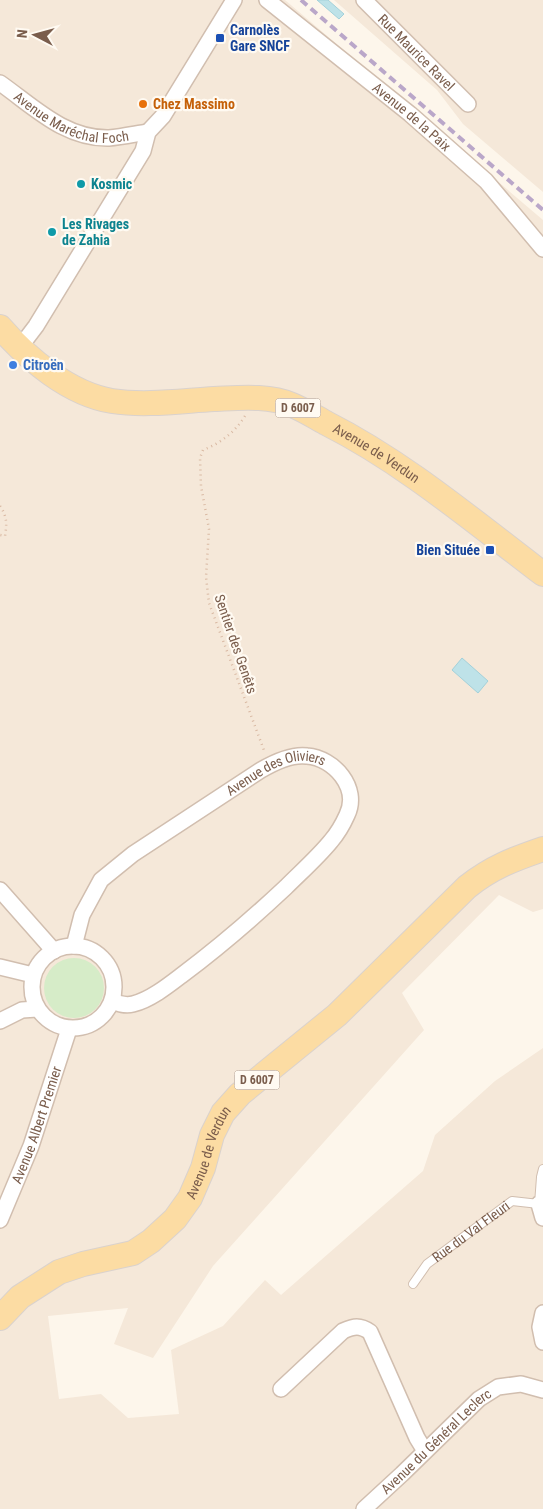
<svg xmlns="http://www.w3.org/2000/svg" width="543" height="1509" font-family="'Roboto Condensed',sans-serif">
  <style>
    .residential { fill: #f5e8d9 }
    .green { fill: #d6ecc8 }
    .water { fill: #bee2e8; stroke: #a3d1da }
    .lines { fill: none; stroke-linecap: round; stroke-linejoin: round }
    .service-casing { stroke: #d1beaf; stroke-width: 10 }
    .minor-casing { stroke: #d1beaf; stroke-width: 18 }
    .primary-casing { stroke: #dad2cd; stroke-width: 26 }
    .path { stroke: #d9b9a3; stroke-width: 2.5; stroke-dasharray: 1 4; stroke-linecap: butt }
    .service { stroke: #fff; stroke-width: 8 }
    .minor { stroke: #fff; stroke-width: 15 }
    .primary { stroke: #fcdca3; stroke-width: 24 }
    .rail { stroke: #baa7c9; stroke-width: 4; stroke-dasharray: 8 5; stroke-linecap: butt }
    .transit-dot { fill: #1a4fb4; stroke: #fffaf2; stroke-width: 2 }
    .food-dot { fill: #e8710a; stroke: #fffaf2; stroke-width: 2 }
    .culture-dot { fill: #0f9aa8; stroke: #fffaf2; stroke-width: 2 }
    .shop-dot { fill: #3f7fe0; stroke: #fffaf2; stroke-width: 2 }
    .labels { text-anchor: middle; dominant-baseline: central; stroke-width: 4.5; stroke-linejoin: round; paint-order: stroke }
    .shield { fill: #fffaf2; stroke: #a28c7e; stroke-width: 1 }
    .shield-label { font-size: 12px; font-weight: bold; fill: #7a5d4c }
    .transit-label { font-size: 14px; font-weight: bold; fill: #164399; stroke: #fffaf2; text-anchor: start }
    .street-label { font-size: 14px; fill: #7a5d4c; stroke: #fffaf2 }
    .food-label { font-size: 14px; font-weight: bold; fill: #c56008; stroke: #fffaf2; text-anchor: start }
    .culture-label { font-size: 14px; font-weight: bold; fill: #0d838f; stroke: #fffaf2; text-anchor: start }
    .shop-label { font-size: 14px; font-weight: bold; fill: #366cbe; stroke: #fffaf2; text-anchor: start }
  </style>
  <rect width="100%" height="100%" fill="#fdf6eb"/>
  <!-- residential -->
  <path class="residential" d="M0,0H285L543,220V909L533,912L499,895L402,993L424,1030L213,1266L153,1358L114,1344L128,1308L48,1316L59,1399L101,1394L128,1418L179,1414L171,1350L223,1326L265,1280L281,1295L423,1171L435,1135L495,1081L543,1048V1509H0Z
    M334,0H543V192L463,124L437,90Z"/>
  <!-- green -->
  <path class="green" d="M44 988a30 30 0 1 1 60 0a30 30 0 1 1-60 0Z"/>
  <!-- water -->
  <path class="water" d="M317,0H328L344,14L339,19Z
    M462,658L488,681L478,693L452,670Z"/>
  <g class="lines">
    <defs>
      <g id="service">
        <path id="s1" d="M413,1284L427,1264L512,1201L539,1204L541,1177L543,1169"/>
      </g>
      <g id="minor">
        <path id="s2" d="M267,0L410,114L486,181L543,249"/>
        <path id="s3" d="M364,0L468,104"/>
        <path id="s4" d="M0,83C34,107 65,139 109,138C122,137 135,134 148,132"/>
        <path d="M20,347L36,326L143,151L148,132L163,116L234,0"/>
        <path d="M0,890L54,951"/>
        <circle cx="73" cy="987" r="41"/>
        <path id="s5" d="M74,946L82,915L101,880L133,854L261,770C273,763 292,754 307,756C334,758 360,788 347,815C343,824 337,834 331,841C318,857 301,872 286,887C253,918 218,948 182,975C169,985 150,1000 133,1004C125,1006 119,1004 112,1001"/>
        <path d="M0,967L33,975"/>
        <path d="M0,1021L22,1010L37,1009"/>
        <path d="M539,1204L543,1218"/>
        <path id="s6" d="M0,1220L31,1146L69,1029"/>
        <path d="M543,1313L540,1327L543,1342"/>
        <path d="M281,1389L343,1331C354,1326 360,1325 370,1332L417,1438L425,1451"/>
        <path id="s7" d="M364,1509L402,1474L479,1399L498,1387L521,1384L543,1390"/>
      </g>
      <g id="primary">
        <path id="s8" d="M0,327C28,359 69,394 112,401C145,406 180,401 214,399C240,398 268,395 292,405C304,410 315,417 326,423C405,463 473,521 543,574"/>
        <path id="s9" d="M0,1318L20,1297L59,1272L83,1264L133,1253L151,1241L175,1219L190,1198L203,1168L212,1135L223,1113L240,1094L337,1015L467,887C492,867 514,859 543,849"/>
      </g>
    </defs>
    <!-- service casing -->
    <use href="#service" class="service-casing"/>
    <!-- minor casing -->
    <use href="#minor" class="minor-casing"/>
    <!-- primary casing -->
    <use href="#primary" class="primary-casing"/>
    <!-- path -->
    <path class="path" d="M245,416C235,432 221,443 203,450L200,458L201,486L209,529L206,577L209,603L265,753
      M0,506C7,516 7,524 5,536L0,535"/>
    <!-- service -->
    <use href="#service" class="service"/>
    <!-- minor -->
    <use href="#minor" class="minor"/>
    <!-- primary -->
    <use href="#primary" class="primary"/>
    <!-- rail -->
    <path class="rail" d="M301,0L543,210"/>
  </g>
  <!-- markers -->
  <g class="transit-dot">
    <rect x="215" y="33" width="10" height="10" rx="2.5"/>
    <rect x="485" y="545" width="10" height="10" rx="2.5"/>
  </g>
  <circle class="food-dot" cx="143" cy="104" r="5"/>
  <g class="culture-dot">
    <circle cx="81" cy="184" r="5"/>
    <circle cx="52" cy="232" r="5"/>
  </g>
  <circle class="shop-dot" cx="13" cy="365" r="5"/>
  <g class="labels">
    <!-- shield labels -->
    <g class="shield">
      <rect x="275.5" y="398.5" width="45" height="19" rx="4"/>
      <rect x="234.5" y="1070.5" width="45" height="19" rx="4"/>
    </g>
    <g class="shield-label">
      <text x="298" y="408">D 6007</text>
      <text x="257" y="1080">D 6007</text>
    </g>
    <!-- transit labels -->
    <g class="transit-label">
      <text x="230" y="30">Carnolès<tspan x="230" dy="16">Gare SNCF</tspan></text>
      <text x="480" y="550" text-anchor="end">Bien Située</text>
    </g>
    <!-- street labels -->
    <g class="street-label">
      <text stroke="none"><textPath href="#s3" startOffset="74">Rue Maurice Ravel</textPath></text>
      <text stroke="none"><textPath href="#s4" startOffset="82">Avenue Maréchal Foch</textPath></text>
      <text stroke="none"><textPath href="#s2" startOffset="186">Avenue de la Paix</textPath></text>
      <text stroke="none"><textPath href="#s8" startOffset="415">Avenue de Verdun</textPath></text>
      <text transform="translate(236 644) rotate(71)">Sentier des Genêts</text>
      <text stroke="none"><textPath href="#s5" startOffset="280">Avenue des Oliviers</textPath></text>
      <text stroke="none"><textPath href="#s6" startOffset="102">Avenue Albert Premier</textPath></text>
      <text stroke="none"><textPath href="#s9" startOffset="281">Avenue de Verdun</textPath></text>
      <text stroke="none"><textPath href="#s1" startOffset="79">Rue du Val Fleuri</textPath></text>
      <text stroke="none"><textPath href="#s7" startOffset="99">Avenue du Général Leclerc</textPath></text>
    </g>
    <!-- food labels -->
    <g class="food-label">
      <text x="153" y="104">Chez Massimo</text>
    </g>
    <!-- culture labels -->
    <g class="culture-label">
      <text x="91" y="184">Kosmic</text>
      <text x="62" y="224">Les Rivages<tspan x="62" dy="16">de Zahia</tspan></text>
    </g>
    <!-- shop labels -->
    <g class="shop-label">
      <text x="23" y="365">Citroën</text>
    </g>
  </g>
  <!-- north arrow -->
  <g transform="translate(35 35) rotate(276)" stroke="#fffaf2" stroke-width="4" paint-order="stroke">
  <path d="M0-4L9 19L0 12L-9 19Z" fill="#7a5d4c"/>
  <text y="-8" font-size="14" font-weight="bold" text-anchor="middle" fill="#7a5d4c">N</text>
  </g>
</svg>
